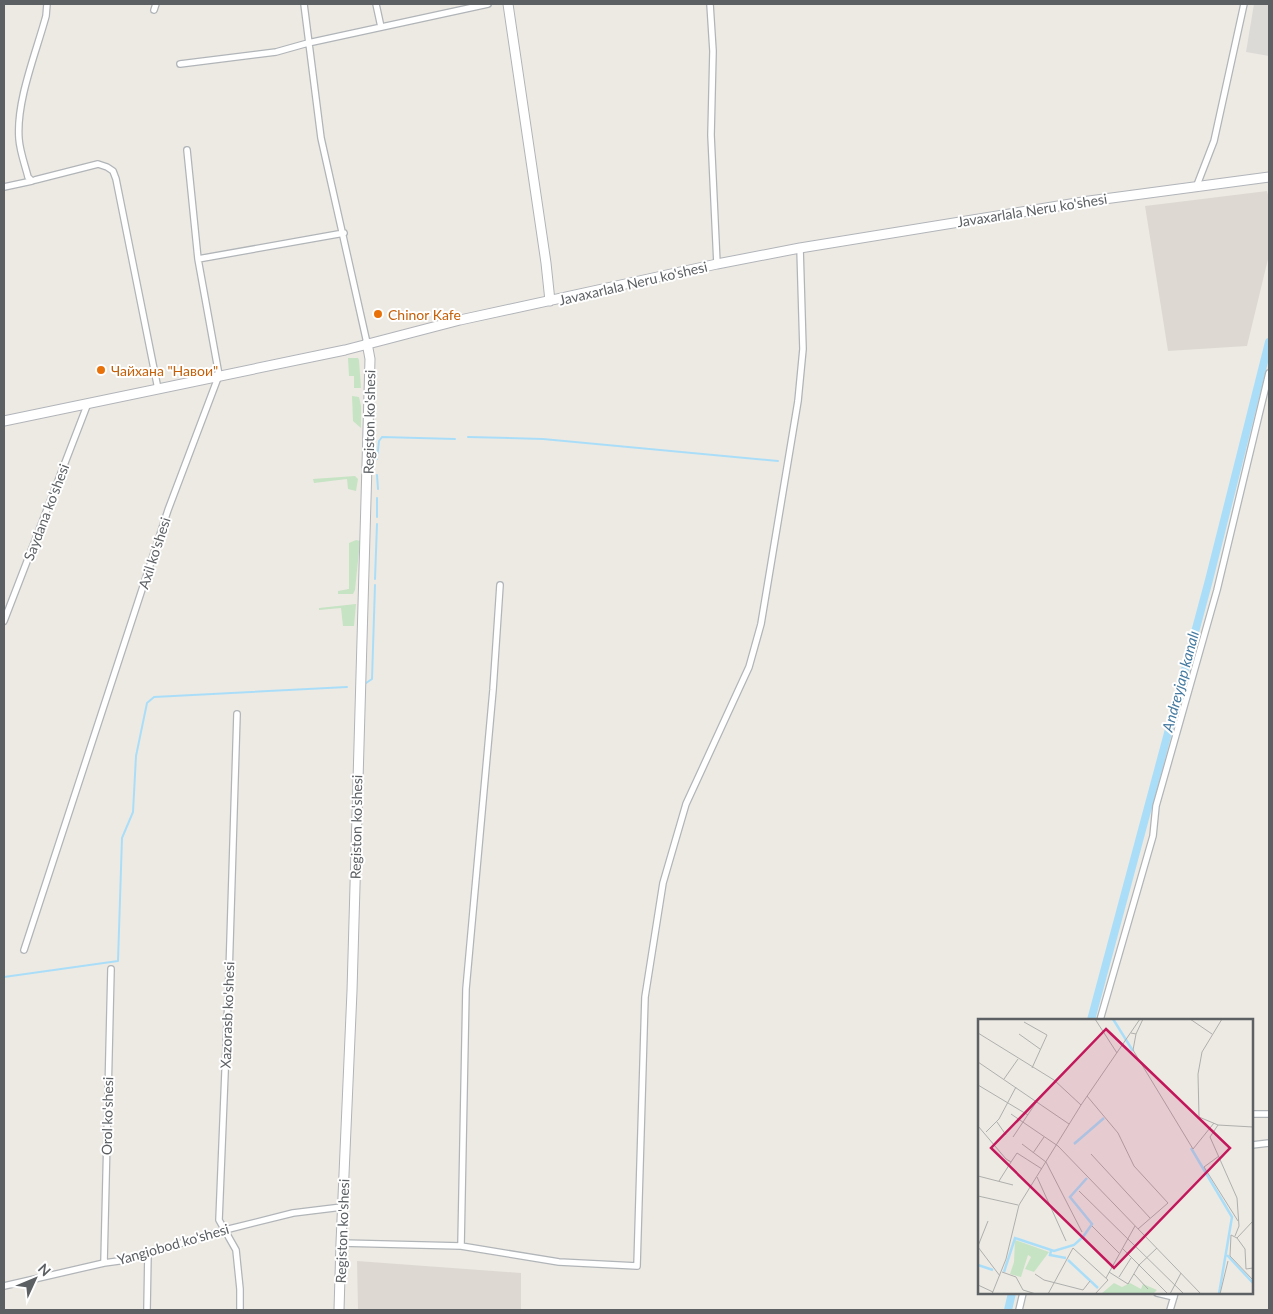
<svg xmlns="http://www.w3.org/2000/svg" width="1273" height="1314" font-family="Lato,sans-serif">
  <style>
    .industrial { fill: #dcdad6 }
    .education { fill: #ddd9d2 }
    .green { fill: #c6e3c3 }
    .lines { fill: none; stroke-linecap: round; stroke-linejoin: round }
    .stream { stroke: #aadef8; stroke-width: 2 }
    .canal { stroke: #aadef8; stroke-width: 8 }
    .street-casing { stroke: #b1b5b8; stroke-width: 8 }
    .secondary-casing { stroke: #b1b4b8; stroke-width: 11 }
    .street { stroke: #fff; stroke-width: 5.5 }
    .secondary { stroke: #fff; stroke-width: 9 }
    .food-dot { fill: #e8710a; stroke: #fff; stroke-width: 2 }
    .labels { text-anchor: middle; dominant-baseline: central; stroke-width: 4; stroke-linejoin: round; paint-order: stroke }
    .street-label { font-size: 14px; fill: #5c6063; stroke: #fff }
    .food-label { font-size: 14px; fill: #c56008; stroke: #fff; text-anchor: start }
    .water-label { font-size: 15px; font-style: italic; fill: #457aa0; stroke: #fff }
    .inset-river { fill: none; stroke: #aadef8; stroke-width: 2.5 }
    .inset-road { fill: none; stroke: #afafac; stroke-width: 1 }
    .view { fill: #c2185b; fill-opacity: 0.15; stroke: #c2185b; stroke-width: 2.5 }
    .inset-edge { fill: none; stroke: #5c6063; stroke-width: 2.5 }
  </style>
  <rect width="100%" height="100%" fill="#edeae4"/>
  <!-- industrial -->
  <path class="industrial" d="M1254,4H1269V56L1246,52Z"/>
  <!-- education -->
  <path class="education" d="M1267,191L1269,198V255L1247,346L1168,351L1145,206Z
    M357,1261L521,1273V1310H358Z"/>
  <!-- green -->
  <path class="green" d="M348,358H358L359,360L361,388H354V376H349Z
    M352,396L359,397L361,406V428L353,421Z
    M355,476L358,479L356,491L348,489L347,479L314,483L313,479Z
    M356,540L360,541L355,590L353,594H338V591L349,589V543Z
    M356,604L354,626H343L341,608L319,610V608Z"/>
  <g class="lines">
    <!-- stream -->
    <path class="stream" d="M468,437L543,439L778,461
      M377,459L379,441L382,437L455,439
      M377,475L378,489
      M377,517V498
      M375,579L377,524
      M366,683L372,679L375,585
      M4,977L118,961L122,838L133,812L136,756L147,703L154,697L347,687"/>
    <!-- canal -->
    <path class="canal" d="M1091,1020L1209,580L1269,342
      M1008,1310L1012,1293"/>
    <defs>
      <path id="street" d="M47,4L46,16C36,53 16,101 19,139C20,152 25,165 28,177L32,181L35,180L98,164L107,167L113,171L116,179L158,389
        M304,4L321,138L367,343
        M376,4L381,27
        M710,4L713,51L711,135L717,264
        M154,10L156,4
        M180,64L276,52L308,43L488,4
        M1197,185L1214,141L1244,4
        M4,187L32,181
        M198,259L344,233
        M4,621L88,403
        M237,714L229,974L219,1220L236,1250L240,1289V1310
        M24,950L168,510L219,375L198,259L187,150
        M1100,1020L1153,836L1156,806L1217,590L1269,373
        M1252,1114H1269
        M1252,1145L1269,1143
        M341,1243L461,1246L559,1262L637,1266L645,997L663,883L686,804L749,667L761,624L798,401L803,349L800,248
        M461,1246L466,989L493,690L500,585
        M104,1263L111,969
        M4,1286L104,1263L126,1260L225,1230L293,1213L342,1207
        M1157,1293L1174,1297
        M147,1310L148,1253
        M1019,1310L1023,1293
        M1170,1310L1175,1293"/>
      <path id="secondary" d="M508,4L546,263L550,301
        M4,421L345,350L460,320L717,264L800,248L1089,201L1269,177
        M339,1310L341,1243L352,991L370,359L367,343"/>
    </defs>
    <!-- street casing -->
    <use href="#street" class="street-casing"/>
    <!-- secondary casing -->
    <use href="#secondary" class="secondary-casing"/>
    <!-- street -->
    <use href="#street" class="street"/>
    <!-- secondary -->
    <use href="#secondary" class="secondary"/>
  </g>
  <!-- markers -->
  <g class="food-dot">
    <circle cx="378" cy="314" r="5"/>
    <circle cx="101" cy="370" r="5"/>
  </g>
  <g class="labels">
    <!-- street labels -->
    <g class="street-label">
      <text transform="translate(1032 210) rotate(-9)">Javaxarlala Neru ko'shesi</text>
      <text transform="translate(633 283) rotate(-13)">Javaxarlala Neru ko'shesi</text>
      <text transform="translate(369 422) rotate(-89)">Registon ko'shesi</text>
      <text transform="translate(46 512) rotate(-69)">Saydana ko'shesi</text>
      <text transform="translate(154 553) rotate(-72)">Axil ko'shesi</text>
      <text transform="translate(356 827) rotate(-89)">Registon ko'shesi</text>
      <text transform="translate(227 1015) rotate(-88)">Xazorasb ko'shesi</text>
      <text transform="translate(107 1116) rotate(-89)">Orol ko'shesi</text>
      <text transform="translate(342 1231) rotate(-88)">Registon ko'shesi</text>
      <text transform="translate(173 1244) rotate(-16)">Yangiobod ko'shesi</text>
    </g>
    <!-- food labels -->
    <g class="food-label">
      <text x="388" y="314">Chinor Kafe</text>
      <text x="111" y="370">Чайхана "Навои"</text>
    </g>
    <!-- water labels -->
    <g class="water-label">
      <text transform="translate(1180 681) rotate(-75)">Andreyjap kanalı</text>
    </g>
  </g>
  <!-- overview -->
  <g transform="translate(978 1019)">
    <rect width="275" height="275" fill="#edeae4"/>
    <path d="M37,221L71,233L56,253L47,250L53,238L50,236L43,258L32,255L36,243ZM136,264L144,268L152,264L163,270L165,265L179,271L175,275H123Z" fill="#c6e3c3"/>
    <path class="inset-river" d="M135,0L155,32M96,125L126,99M213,129L254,198L241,275M73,232L72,236L88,239M249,236L275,264M90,241L120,269M0,246L15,251M26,253L37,219L76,232L96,226L105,218L114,205L92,178L109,159"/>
    <path class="inset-road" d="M117,0L139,34M212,0L234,15M46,3L69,16L54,49M0,14L76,61L103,86M153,14L158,15L155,31L215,130L236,104M41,15L62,30M158,15L165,0M0,43L91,105M26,60L40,40M0,66L50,96M109,77L140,114L156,147L190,184L160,210M33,95L80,127L223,275M19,103L28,116M240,106L221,98L220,55L224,33L244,0M0,107L28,140L33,143L39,134L64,150M8,113L21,100L38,68M35,118L59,82M44,125L68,143L104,213M55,134L66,118M113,135L172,199M241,137L226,148L260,202M0,157L35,166M59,158L88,222M21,162L33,143M101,172L206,275M0,177L40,186M114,207L141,234M257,217L261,207L259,179L232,118L240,106L275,108M259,219L275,202M106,220L133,247M0,227L10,202M0,228L22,257M144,229L190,275M275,249L268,250L267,230L259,219L253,216L252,237L275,261M24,253L38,258L45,271L58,275M131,253L150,265L161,246L179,229M57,255L66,261L105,271L112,262M156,255L170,270M141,258L153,239M128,259L157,207M0,266L15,273M14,275L28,240L41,186L103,86L162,0M70,275L95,229L130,261L117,275M192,275L203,254M242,275L250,242"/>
    <path class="view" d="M128,10L252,129L136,249L13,129Z"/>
    <rect width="275" height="275" class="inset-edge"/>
  </g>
  <!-- border -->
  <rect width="1273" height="1314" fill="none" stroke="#5c6063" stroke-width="10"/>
  <!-- north arrow -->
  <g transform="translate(35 1279) rotate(46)" stroke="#ffffff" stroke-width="4" paint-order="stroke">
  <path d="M0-4L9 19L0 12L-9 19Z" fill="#5c6063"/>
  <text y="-8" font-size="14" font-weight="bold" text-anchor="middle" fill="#5c6063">N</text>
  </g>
</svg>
